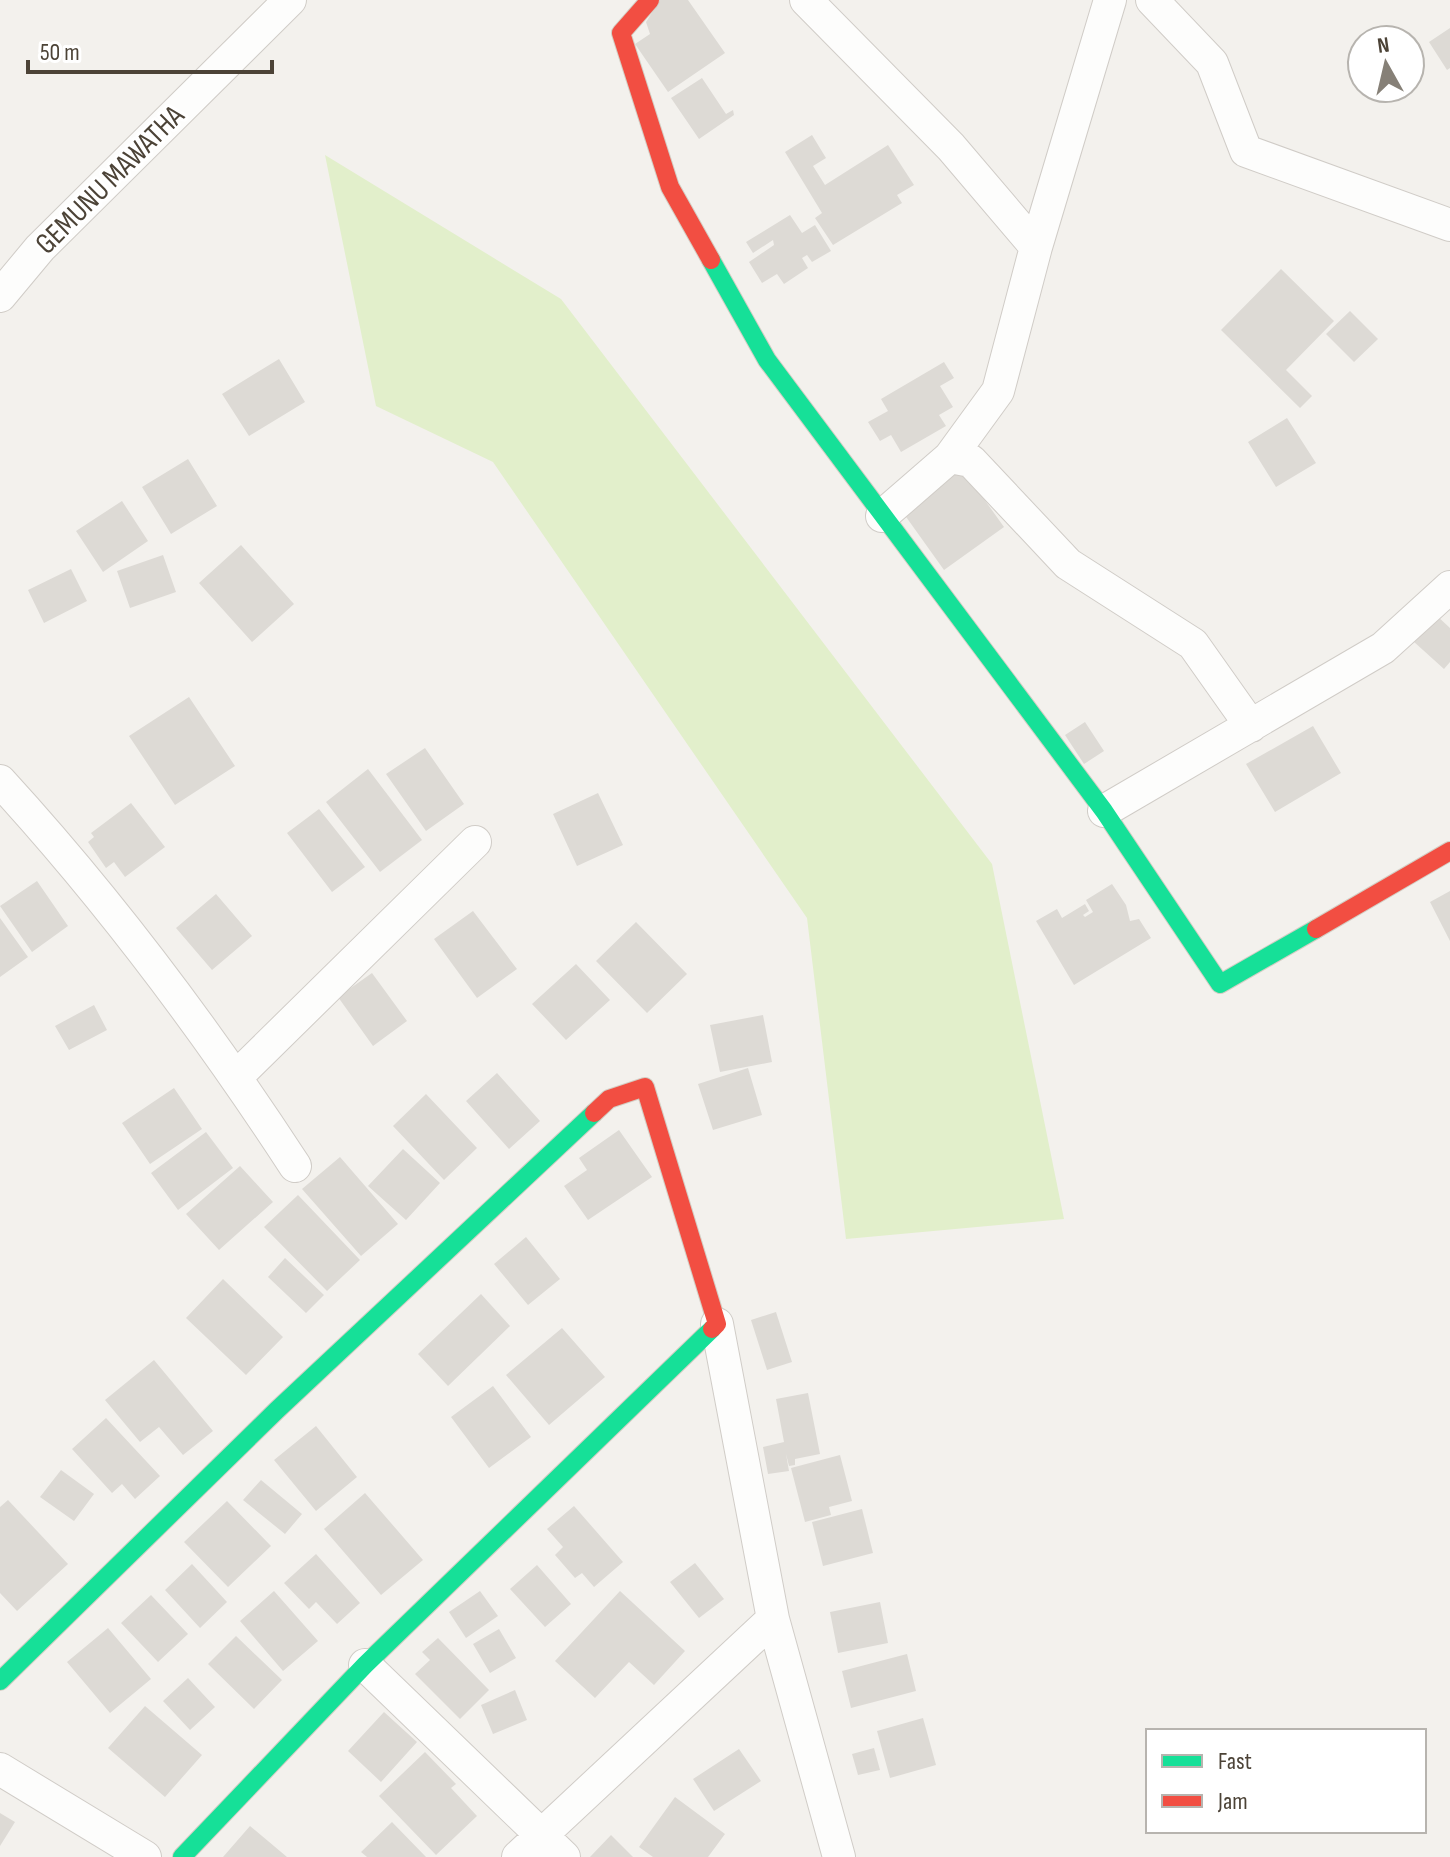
<svg xmlns="http://www.w3.org/2000/svg" width="1450" height="1857" font-family="'Sofia Sans Condensed',sans-serif">
  <style>
    .green { fill: #e2efcb }
    .building { fill: #dddad5 }
    .lines { fill: none; stroke-linecap: round; stroke-linejoin: round }
    .street-casing { stroke: #d0ccc7; stroke-width: 34 }
    .fast-casing { stroke: #d3cec4; stroke-width: 20 }
    .jam-casing { stroke: #d3cec4; stroke-width: 20 }
    .street { stroke: #fdfdfc; stroke-width: 32 }
    .fast { stroke: #16e098; stroke-width: 18 }
    .jam { stroke: #f24e42; stroke-width: 18 }
    .labels { text-anchor: middle; dominant-baseline: central; stroke-width: 6; stroke-linejoin: round; paint-order: stroke }
    .street-label { font-size: 30px; fill: #4c4337; stroke: #fff }
  </style>
  <rect width="100%" height="100%" fill="#f3f1ed"/>
  <!-- green -->
  <path class="green" d="M325,155L561,299L992,864L1064,1219L846,1239L807,918L493,462L376,406Z"/>
  <!-- building -->
  <path class="building" d="M660,0H688L725,53L668,92L635,44L650,34L646,22Z
    M1450,28V68L1447,70L1429,42Z
    M702,78L726,114L733,110L734,115L699,139L671,98Z
    M812,135L826,158L813,166L825,185L888,145L914,185L897,195L902,203L833,245L815,218L822,213L785,152Z
    M790,215L802,233L815,225L831,251L812,262L807,255L802,258L808,268L784,284L777,274L762,283L749,262L774,245L773,240L753,253L746,242Z
    M1281,269L1334,321L1286,370L1312,396L1300,408L1221,330Z
    M1350,311L1378,339L1354,362L1326,334Z
    M279,359L305,402L249,436L222,394Z
    M944,362L954,378L940,386L953,407L939,415L946,426L901,452L891,435L880,441L868,422L888,411L881,399Z
    M1287,418L1316,463L1276,487L1248,442Z
    M188,459L217,506L171,534L142,487Z
    M959,464L1004,527L944,570L899,507Z
    M122,501L148,541L103,572L76,531Z
    M241,545L294,604L252,642L199,583Z
    M163,555L176,592L130,608L117,571Z
    M71,569L87,601L44,623L28,590Z
    M1436,615L1450,628V662L1444,669L1413,641Z
    M189,697L235,766L175,805L129,736Z
    M1085,722L1104,751L1084,764L1065,735Z
    M1313,726L1341,773L1275,812L1246,764Z
    M425,748L464,804L426,831L386,774Z
    M368,769L422,840L380,872L326,802Z
    M598,793L623,845L577,866L553,814Z
    M131,803L165,847L125,877L114,862L106,868L88,842L94,837L91,833Z
    M319,809L365,867L332,892L287,833Z
    M37,881L68,926L32,952L0,906Z
    M1112,884L1126,905L1130,921L1139,919L1151,938L1074,985L1036,921L1057,909L1062,918L1085,904L1089,911L1083,915L1085,917L1093,912L1086,900Z
    M1450,891V941L1430,902Z
    M216,894L252,936L212,970L176,928Z
    M473,911L517,969L477,998L434,939Z
    M0,918L28,957L0,977Z
    M636,922L687,974L647,1013L596,961Z
    M576,964L610,1000L566,1040L532,1004Z
    M372,973L407,1021L373,1046L338,997Z
    M94,1005L107,1030L69,1050L55,1026Z
    M763,1015L772,1062L720,1072L710,1025Z
    M748,1068L762,1115L713,1130L698,1084Z
    M497,1073L540,1121L509,1149L466,1101Z
    M174,1088L202,1129L150,1164L122,1123Z
    M426,1094L477,1148L444,1180L393,1126Z
    M619,1130L652,1177L588,1220L564,1186L587,1170L579,1158Z
    M206,1132L233,1168L178,1210L151,1173Z
    M403,1149L440,1183L406,1220L368,1186Z
    M340,1157L398,1224L361,1256L302,1189Z
    M240,1166L273,1202L219,1250L186,1214Z
    M298,1195L360,1260L327,1291L264,1227Z
    M526,1237L560,1279L528,1305L494,1264Z
    M285,1258L324,1295L306,1313L268,1277Z
    M223,1279L283,1337L246,1375L186,1318Z
    M481,1294L510,1326L448,1386L418,1354Z
    M776,1312L792,1362L767,1370L751,1320Z
    M562,1328L605,1377L549,1425L506,1375Z
    M154,1360L213,1431L183,1455L159,1427L140,1442L105,1400Z
    M493,1386L531,1437L489,1468L451,1417Z
    M808,1393L820,1454L795,1459V1465L789,1466L786,1454L789,1471L768,1474L763,1447L784,1442L776,1399Z
    M106,1418L160,1476L135,1499L122,1484L112,1493L72,1449Z
    M316,1426L357,1477L316,1511L274,1460Z
    M840,1455L852,1501L829,1507L831,1515L805,1522L791,1468Z
    M61,1470L94,1494L74,1521L40,1497Z
    M261,1480L302,1514L285,1534L243,1500Z
    M365,1493L423,1560L381,1595L324,1529Z
    M8,1500L68,1564L17,1611L0,1593V1507Z
    M227,1501L271,1546L228,1587L184,1542Z
    M574,1506L623,1562L594,1587L582,1573L575,1578L555,1555L563,1547L547,1529Z
    M862,1509L873,1553L823,1566L812,1522Z
    M316,1554L360,1603L337,1624L316,1602L309,1609L284,1583Z
    M695,1563L724,1599L699,1618L670,1582Z
    M192,1564L227,1602L200,1628L165,1590Z
    M537,1565L571,1604L545,1627L510,1589Z
    M274,1591L318,1641L283,1671L240,1621Z
    M480,1591L498,1616L466,1638L449,1612Z
    M620,1591L685,1651L654,1685L629,1662L595,1698L555,1661Z
    M151,1595L188,1634L158,1662L121,1623Z
    M880,1602L888,1643L838,1653L830,1612Z
    M108,1628L151,1679L110,1713L67,1662Z
    M499,1629L516,1658L490,1673L473,1644Z
    M236,1636L282,1680L254,1709L208,1664Z
    M438,1638L489,1690L460,1719L415,1674L430,1660L422,1652Z
    M907,1654L916,1691L851,1708L842,1671Z
    M188,1678L215,1707L190,1730L163,1701Z
    M515,1690L527,1720L493,1734L481,1705Z
    M145,1706L202,1755L165,1797L108,1748Z
    M384,1712L417,1742L381,1782L348,1751Z
    M923,1718L936,1765L890,1778L877,1731Z
    M874,1748L880,1770L858,1775L852,1754Z
    M739,1749L761,1781L714,1811L693,1779Z
    M425,1752L456,1784L451,1788L477,1816L436,1855L379,1796Z
    M675,1797L725,1834L708,1857H653L639,1847Z
    M0,1813L15,1822L0,1846Z
    M392,1822L426,1857H367L361,1852Z
    M250,1826L287,1857H223Z
    M611,1835L633,1857H590Z"/>
  <g class="lines">
    <defs>
      <path id="street" d="M806,0L951,147L1036,247
        M1152,0L1212,63L1246,151L1450,225
        M0,296L40,248L290,0
        M950,457L998,391L1036,247L1110,0
        M882,516L950,457L971,461L1068,564L1193,644L1251,726
        M0,781C109,900 207,1031 295,1166
        M1104,811L1383,648L1450,587
        M237,1076L475,842
        M717,1324L773,1619L839,1857
        M365,1665L564,1857
        M0,1769L145,1857
        M518,1857L773,1619"/>
      <path id="fast" d="M711,260L767,360L1104,811L1220,984L1316,929
        M0,1681L277,1410L594,1113
        M182,1857L365,1665L712,1329"/>
      <path id="jam" d="M650,0L621,33L670,187L711,260
        M1316,929L1450,851
        M594,1113L609,1099L645,1087L717,1324L712,1329"/>
    </defs>
    <!-- street casing -->
    <use href="#street" class="street-casing"/>
    <!-- fast casing -->
    <use href="#fast" class="fast-casing"/>
    <!-- jam casing -->
    <use href="#jam" class="jam-casing"/>
    <!-- street -->
    <use href="#street" class="street"/>
    <!-- fast -->
    <use href="#fast" class="fast"/>
    <!-- jam -->
    <use href="#jam" class="jam"/>
  </g>
  <g class="labels">
    <!-- street labels -->
    <g class="street-label">
      <text transform="translate(110 180) rotate(-45)">GEMUNU MAWATHA</text>
    </g>
  </g>
  <!-- legend -->
  <rect x="1146" y="1729" width="280" height="104" fill="#ffffff" stroke="#b7b4af" stroke-width="2"/>
  <rect x="1162" y="1755" width="40" height="12" fill="#16e098" stroke="#b7b4af" stroke-width="2"/>
  <text x="1218" y="1769" font-size="24" fill="#4c4337">Fast</text>
  <rect x="1162" y="1795" width="40" height="12" fill="#f24e42" stroke="#b7b4af" stroke-width="2"/>
  <text x="1218" y="1809" font-size="24" fill="#4c4337">Jam</text>
  <!-- north arrow -->
  <g transform="translate(1386 64) rotate(352)"><circle r="38" fill="#ffffff" stroke="#b7b4af" stroke-width="2"/>
  <path d="M0-6L14 30L0 20L-14 30Z" fill="#868077"/>
  <text y="-12" font-size="22" font-weight="bold" text-anchor="middle" fill="#4c4337">N</text>
  </g>
  <!-- scale -->
  <path d="M28 60v12h244v-12" fill="none" stroke="#4c4337" stroke-width="4"/>
  <text x="40" y="60" font-size="24" fill="#4c4337" stroke="#ffffff" stroke-width="6" paint-order="stroke">50 m</text>
</svg>
